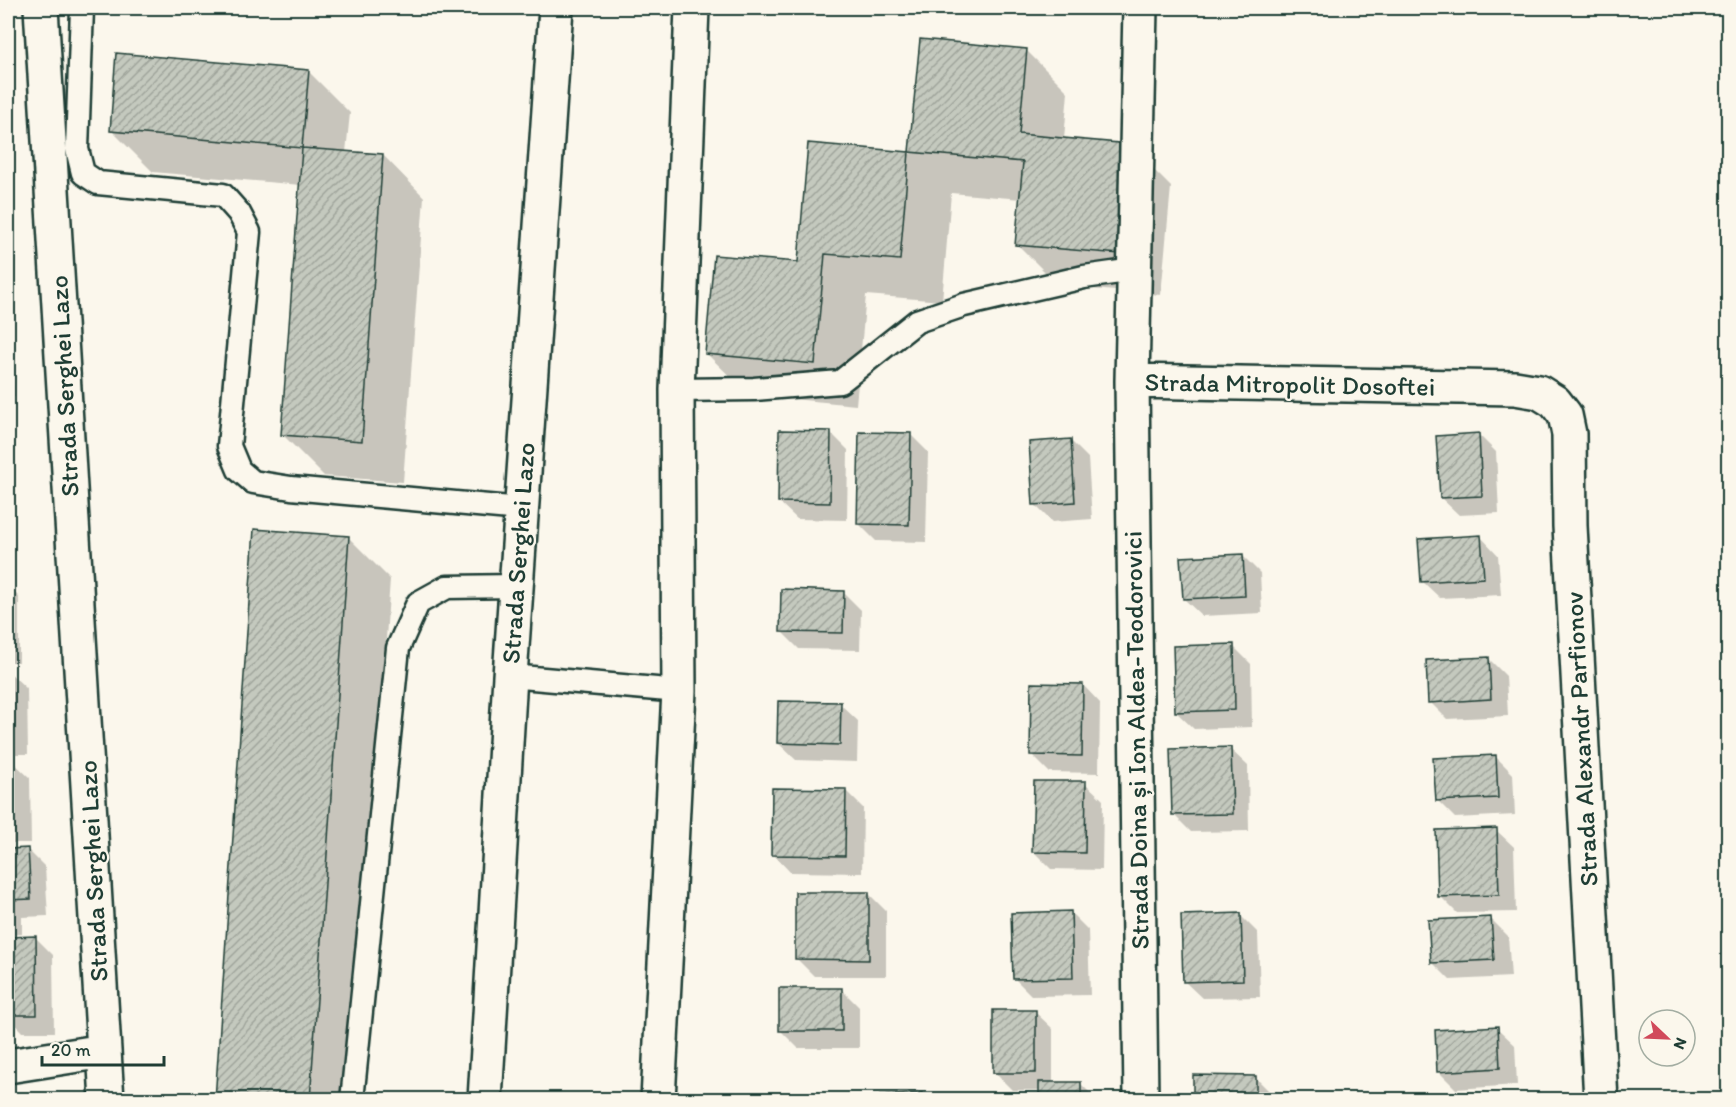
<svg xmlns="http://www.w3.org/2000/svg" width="1736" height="1107" font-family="Itim,sans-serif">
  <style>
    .shadow { fill: #0003 }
    .building { fill: url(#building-hatch); stroke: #1f3d34; stroke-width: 1.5 }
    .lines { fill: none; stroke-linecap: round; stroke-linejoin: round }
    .service-casing { stroke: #1f3d34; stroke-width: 27 }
    .minor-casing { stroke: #1f3d34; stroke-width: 38 }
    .tertiary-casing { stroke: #1f3d34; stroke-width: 38 }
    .service { stroke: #fbf7ec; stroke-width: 22 }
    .minor { stroke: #fbf7ec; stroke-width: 33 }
    .tertiary { stroke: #fbf7ec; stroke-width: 33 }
    .labels { text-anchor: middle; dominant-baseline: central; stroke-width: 4.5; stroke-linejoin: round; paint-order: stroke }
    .street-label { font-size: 26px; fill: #1f3d34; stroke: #fbf7ec }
  </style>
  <defs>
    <pattern id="building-hatch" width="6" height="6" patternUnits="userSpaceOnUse" patternTransform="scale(1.5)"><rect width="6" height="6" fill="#c4c9be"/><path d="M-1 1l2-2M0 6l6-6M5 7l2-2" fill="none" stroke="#9fa49b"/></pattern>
  </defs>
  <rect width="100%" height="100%" fill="#fbf7ec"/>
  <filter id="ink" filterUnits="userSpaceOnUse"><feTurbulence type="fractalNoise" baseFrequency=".0167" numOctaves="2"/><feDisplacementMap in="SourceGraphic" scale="12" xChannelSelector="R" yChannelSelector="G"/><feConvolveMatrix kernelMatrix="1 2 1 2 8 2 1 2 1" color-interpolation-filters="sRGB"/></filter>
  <g filter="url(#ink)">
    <!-- shadow -->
    <path class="shadow" d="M921,41L1026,50L1068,92L1064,139L1129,145L1171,187L1161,295L1059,286L1017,244L1021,199L951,193L942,301L866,295L856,405L749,395L707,354L799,263L809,145L911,154Z
      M308,71L350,113L346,152L383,155L424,197L403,482L324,476L282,434L301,185L153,172L111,130Z
      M8,327L13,333L15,397L8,398Z
      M831,433L848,450L847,520L797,519L779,502Z
      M910,434L928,452L926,542L876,541L859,524Z
      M1478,434L1496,452L1499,513L1459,515L1441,498Z
      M1071,441L1088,458L1092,519L1052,522L1034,504Z
      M348,537L390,579L355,1100H216Z
      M1481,537L1498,555L1501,595L1440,598L1422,581Z
      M1242,555L1260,573L1262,613L1202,616L1184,599Z
      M8,586L19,597V662H8Z
      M843,592L861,610L860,650L799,649L781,631Z
      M1233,646L1251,664L1252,727L1194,729L1176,712Z
      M1488,658L1506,676L1508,716L1447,719L1430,702Z
      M8,671L27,689L28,754H8Z
      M1083,685L1100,703L1099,773L1049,772L1031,754Z
      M840,704L858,721L857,762L796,760L778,743Z
      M1230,749L1248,766L1249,831L1191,832L1174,815Z
      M1496,757L1513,774L1515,815L1455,818L1437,800Z
      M8,761H12L30,778L31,843H8Z
      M1085,783L1103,800L1102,870L1051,869L1034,852Z
      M845,790L863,808L862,873L790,872L773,854Z
      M1496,830L1514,847L1516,912L1457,913L1440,896Z
      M28,850L45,867L48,916L22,917V934L8,935V851Z
      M869,894L886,911V976H814L796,958Z
      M1071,913L1088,930L1090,995L1032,996L1015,979Z
      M1240,915L1258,933L1260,997L1202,998L1184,981Z
      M1491,919L1508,936L1511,977L1450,980L1432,962Z
      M8,938H36L53,955L54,1032H22L8,1017Z
      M842,990L859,1007V1048H798L780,1030Z
      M1035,1012L1053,1029V1083H1080L1097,1100H1040V1090H1012L995,1073Z
      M1497,1028L1515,1045L1517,1085L1456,1089L1439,1072Z
      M1255,1077L1273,1095V1100H1195Z"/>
    <!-- building -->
    <path class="building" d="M920,39L1027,49L1019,134L1130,144L1120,254L1015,245L1023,162L909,152Z
      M116,53L309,70L302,148L110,131Z
      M808,143L909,152L900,260L825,254L815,364L705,354L714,255L798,262Z
      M302,148L383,154L362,441L281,435Z
      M779,430L831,431L830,503L778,502Z
      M859,432L911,433L909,525L857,524Z
      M1479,433L1482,496L1440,498L1436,436Z
      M1071,439L1075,502L1033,505L1029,442Z
      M254,529L349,536L310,1100H215Z
      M1481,535L1484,578L1421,582L1418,539Z
      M1243,554L1245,596L1183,599L1180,557Z
      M781,589L844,591L843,633L780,632Z
      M1234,644L1235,710L1175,712L1173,646Z
      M1489,657L1491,699L1428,703L1426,660Z
      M8,670H10L11,737H8Z
      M1031,683L1083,684L1082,756L1030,755Z
      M778,701L841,702L840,745L777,743Z
      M1231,747L1233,814L1172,815L1170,749Z
      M1496,755L1498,798L1436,801L1433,758Z
      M8,759H13L14,826H8Z
      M1034,781H1086L1085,853L1032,852Z
      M772,788L846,789L845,856L771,855Z
      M1497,828L1499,895L1438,897L1436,830Z
      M28,848L31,899L8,900V849Z
      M795,892H869V960L795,959Z
      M1071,911L1073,978L1013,979L1011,913Z
      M1241,913L1243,980L1183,982L1181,915Z
      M1491,917L1494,960L1431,963L1428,920Z
      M36,936L37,1015H8V937Z
      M779,988H842V1031H779Z
      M993,1010H1036V1073H993Z
      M1498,1026L1500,1068L1437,1072L1435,1030Z
      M1193,1075L1256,1076V1100H1193Z
      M1039,1082H1081V1100H1039Z
      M922,1093V1100H880V1095Z"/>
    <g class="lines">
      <defs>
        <path id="service" d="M82,8L77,149L83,173L98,183L223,195L239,213L249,232L229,446L239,470L253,482L291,488L521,509
          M677,390L754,389L840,382L917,321L964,305L1084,277L1134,270
          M510,676L679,691
          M352,1100L398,648L418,603L447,587L516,586"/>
        <path id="minor" d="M41,8L107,1100
          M1140,8L1132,381L1141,1100
          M1132,381L1515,388L1539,392L1555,402L1565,415L1569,434L1570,526L1601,1100
          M8,1066L104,1051
          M658,1100L679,691L677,390L692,8"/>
        <path id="tertiary" d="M485,1100L510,676L556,8"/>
      </defs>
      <!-- service casing -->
      <use href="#service" class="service-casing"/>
      <!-- minor casing -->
      <use href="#minor" class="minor-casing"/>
      <!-- tertiary casing -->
      <use href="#tertiary" class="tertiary-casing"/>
      <!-- service -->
      <use href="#service" class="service"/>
      <!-- minor -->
      <use href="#minor" class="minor"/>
      <!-- tertiary -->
      <use href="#tertiary" class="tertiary"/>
    </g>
  </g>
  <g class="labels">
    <!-- street labels -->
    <g class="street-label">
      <text transform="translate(1290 384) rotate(1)">Strada Mitropolit Dosoftei</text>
      <text transform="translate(64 386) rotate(-93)">Strada Serghei Lazo</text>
      <text transform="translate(518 553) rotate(-86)">Strada Serghei Lazo</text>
      <text transform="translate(1581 739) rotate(-93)">Strada Alexandr Parfionov</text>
      <text transform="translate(1136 740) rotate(-91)">Strada Doina și Ion Aldea-Teodorovici</text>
      <text transform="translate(93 871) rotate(-93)">Strada Serghei Lazo</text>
    </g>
  </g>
  <!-- margin -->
  <rect width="1736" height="1107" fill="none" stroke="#fbf7ec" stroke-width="30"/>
  <rect x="15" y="15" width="1706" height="1077" fill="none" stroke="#1f3d34" stroke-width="2" filter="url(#ink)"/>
  <!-- north arrow -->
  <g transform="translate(1667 1038) rotate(113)"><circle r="28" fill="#fbf7ec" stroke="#a3ada2" stroke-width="1.5"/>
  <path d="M0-4.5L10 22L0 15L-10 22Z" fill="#d1495b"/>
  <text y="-9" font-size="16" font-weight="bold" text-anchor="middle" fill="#1f3d34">N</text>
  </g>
  <!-- scale -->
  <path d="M42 1056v9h122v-9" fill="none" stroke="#1f3d34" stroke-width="3"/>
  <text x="51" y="1056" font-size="18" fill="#1f3d34" stroke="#fbf7ec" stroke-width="4.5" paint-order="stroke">20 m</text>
</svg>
